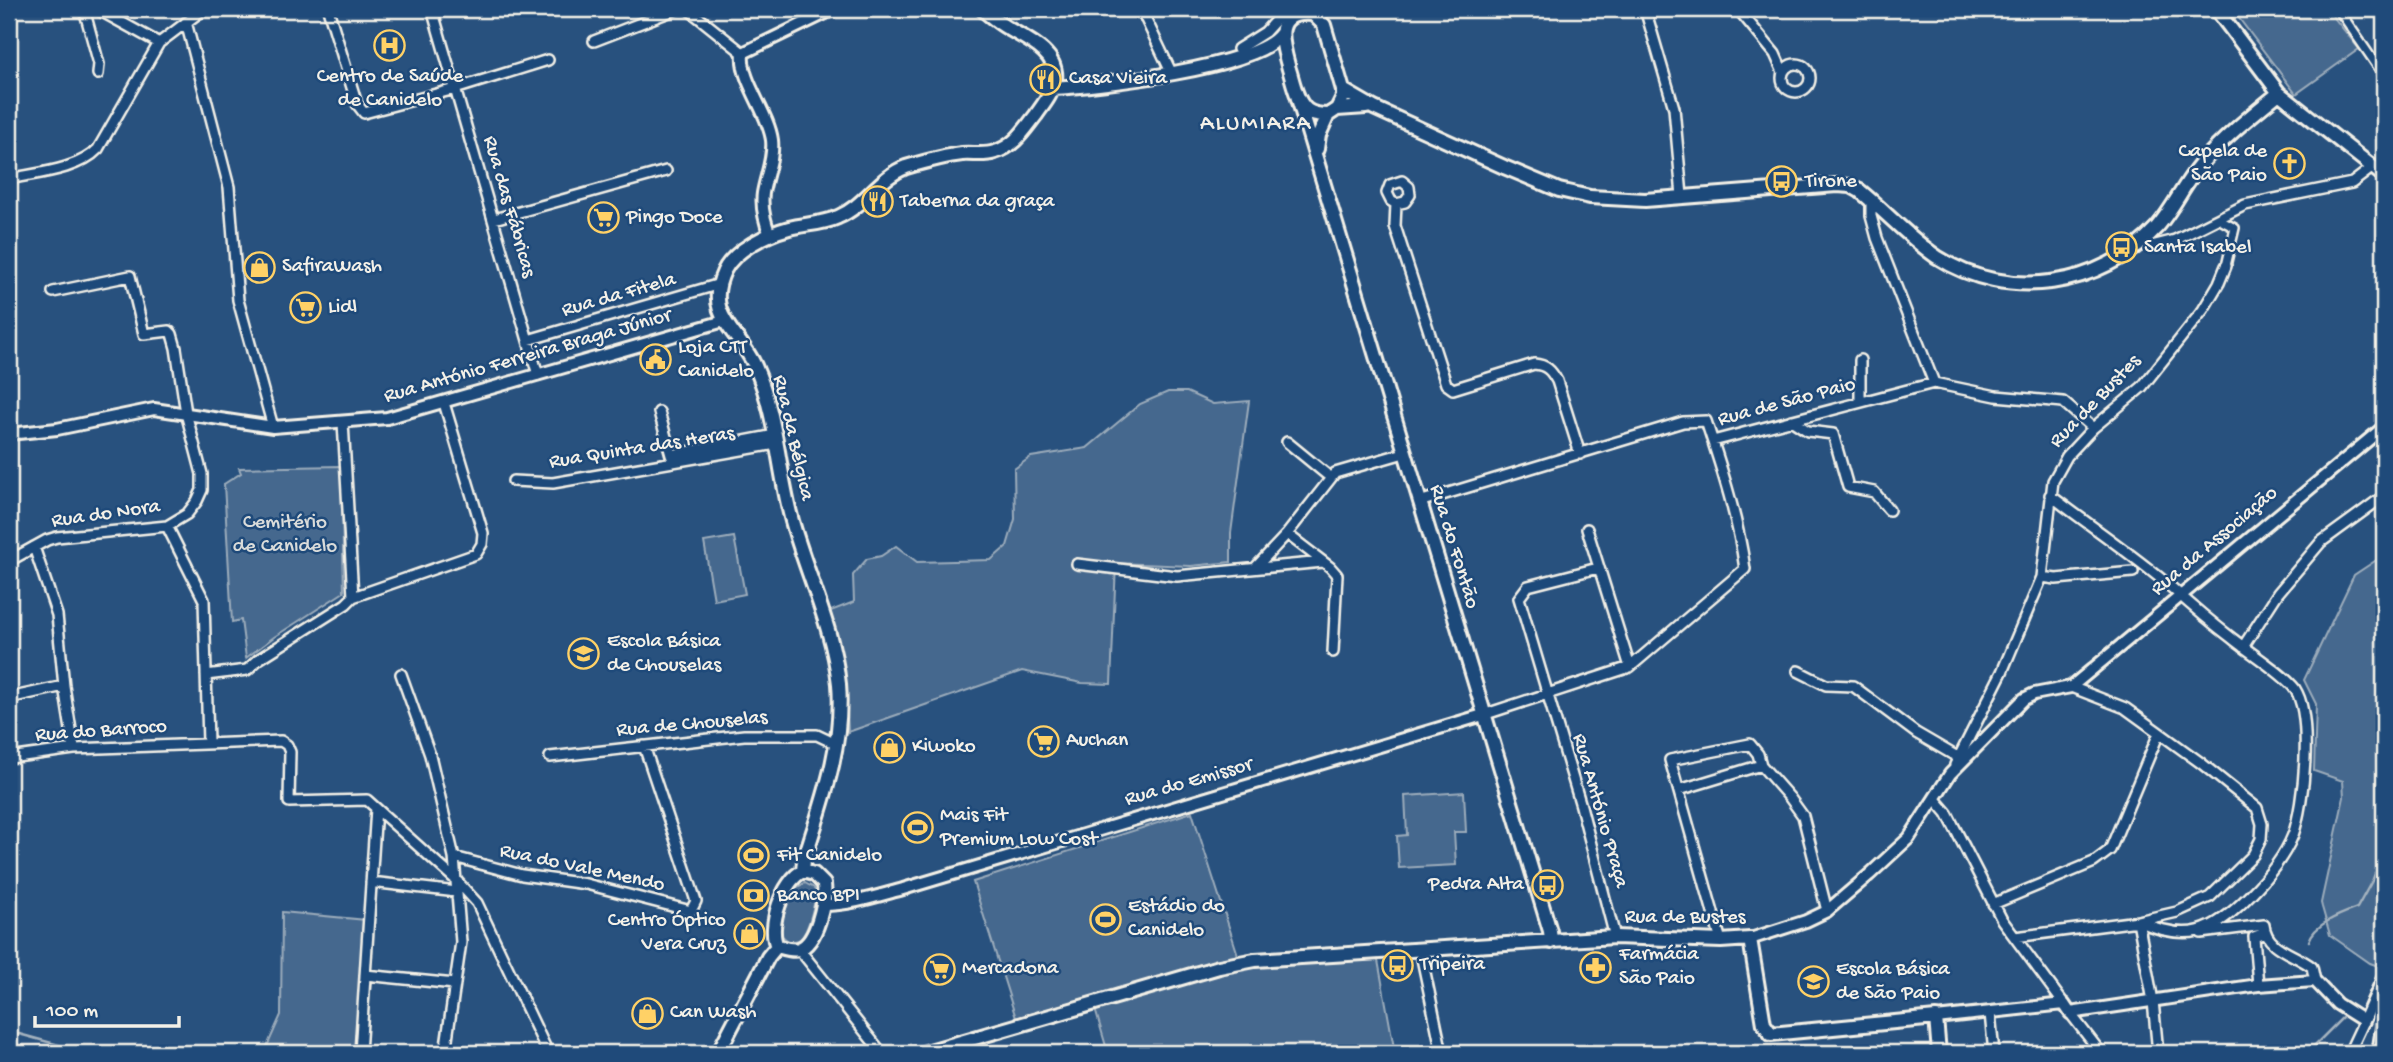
<svg xmlns="http://www.w3.org/2000/svg" width="2393" height="1062" font-family="'Gochi Hand',sans-serif">
  <style>
    .green { fill: #45688e; stroke: #9cacbb; stroke-width: 2 }
    .lines { fill: none; stroke-linecap: round; stroke-linejoin: round }
    .stream { stroke: #a4b2be; stroke-width: 2.5 }
    .pedestrian-casing { stroke: #f4f1e8; stroke-width: 12 }
    .minor-casing { stroke: #f4f1e8; stroke-width: 14 }
    .tertiary-casing { stroke: #f4f1e8; stroke-width: 16 }
    .secondary-casing { stroke: #f4f1e8; stroke-width: 18 }
    .pedestrian { stroke: #1f4a7a; stroke-width: 7 }
    .minor { stroke: #1f4a7a; stroke-width: 9 }
    .tertiary { stroke: #1f4a7a; stroke-width: 10 }
    .secondary { stroke: #1f4a7a; stroke-width: 12 }
    .labels { text-anchor: middle; dominant-baseline: central; stroke-width: 5; stroke-linejoin: round; paint-order: stroke }
    .poi-label { font-size: 21px; fill: #f4f1e8; stroke: #1f4a7a; text-anchor: start }
    .street-label { font-size: 21px; fill: #f4f1e8; stroke: #1f4a7a }
    .park-label { font-size: 21px; fill: #dadcda; stroke: #1f4a7a }
    .neighbourhood-label { font-size: 23px; letter-spacing: 2px; fill: #f4f1e8; stroke: #1f4a7a }
  </style>
  <rect width="100%" height="100%" fill="#28517e"/>
  <filter id="ink" filterUnits="userSpaceOnUse"><feTurbulence type="fractalNoise" baseFrequency=".0143" numOctaves="2"/><feDisplacementMap in="SourceGraphic" scale="14" xChannelSelector="R" yChannelSelector="G"/><feConvolveMatrix kernelMatrix="1 2 1 2 8 2 1 2 1" color-interpolation-filters="sRGB"/></filter>
  <g filter="url(#ink)">
    <!-- green -->
    <path class="green" d="M2232,9H2327L2359,49L2296,94Z
      M1168,392H1187L1213,404L1249,401L1231,533V562L1191,566L1116,563L1111,684L1082,683L1022,671L848,732L846,693L828,612L854,602L853,575L867,559L881,556L896,546L917,562L991,560L1007,546L1015,519L1014,469L1031,457L1087,448L1140,404Z
      M341,466L344,592L274,637L246,658L241,620L232,622L224,484L241,473L239,468Z
      M734,537L745,594L714,600L704,542Z
      M2384,555V968L2370,963L2330,935L2322,907L2321,903L2344,797L2343,781L2314,771L2316,704L2304,680L2354,575Z
      M1464,792L1466,832H1454L1456,865L1399,868L1397,836L1407,835L1405,796Z
      M1192,812L1238,955L1016,1018L973,882Z
      M805,883L814,888C818,897 808,933 800,939C795,942 793,941 788,941L781,935L780,925L793,889Z
      M282,912L366,920L360,982L371,983L364,1053H264L281,1015Z
      M1377,955L1395,1053H1108L1095,1009L1240,962L1272,963Z"/>
    <g class="lines">
      <!-- stream -->
      <path class="stream" d="M2309,941C2314,924 2341,914 2357,908L2373,879L2384,850
        M9,1035L19,1034L88,1053
        M2307,1053L2344,1016"/>
      <defs>
        <path id="pedestrian" d="M2338,9L2384,76
          M2218,219L2235,228L2226,266"/>
        <path id="minor" d="M84,9L99,64L98,74
          M97,9L159,43
          M328,9L357,104L364,113L455,89L548,60
          M432,9L538,375
          M688,9L743,53
          M1141,9L1172,74
          M1645,9L1674,108L1682,196
          M1738,9L1775,54L1783,72
          M186,22L229,187L238,300L273,427
          M594,41L677,9
          M1238,49L1265,32L1286,9
          M1782 78a14 14 0 1 1 28 0a14 14 0 1 1-28 0Z
          M9,179C37,173 78,170 98,149L159,43L204,9
          M1871,201V216L1877,238L1934,383
          M1396,204L1405,202L1410,195L1409,187L1402,181L1390,185L1387,193L1391,201L1396,204L1395,226L1446,384L1453,389L1534,364C1546,365 1551,370 1557,381L1580,454
          M494,219L666,171
          M2142,240L2151,246L2175,240L2245,205L2352,183L2373,167
          M528,340L720,284
          M1860,360V402
          M659,412L671,455L775,435
          M1791,420L1808,431L1833,434L1848,487L1874,492L1889,510
          M343,422L353,597
          M1713,441L1934,383L1996,396L2063,402L2093,428
          M1287,442L1331,478
          M513,481L553,483L776,444
          M2050,495C2090,526 2134,555 2172,588C2192,606 2212,623 2233,639C2249,652 2284,674 2295,689C2313,717 2304,804 2293,835C2284,858 2267,878 2250,895C2212,934 2188,943 2138,921
          M1419,502L1683,422L1706,421C1722,469 1738,519 1745,569L1630,667L1483,715
          M167,526L204,600L208,743
          M1587,529L1630,667
          M1287,534L1330,567L1337,575L1333,652
          M34,547L57,615L64,686L74,749
          M9,561L47,540L57,537L167,526L187,514L197,501L202,490V474L186,413L176,348L172,334L169,331L144,334L130,276L53,292
          M1077,564L1177,576L1323,562
          M1256,567L1287,534L1335,473L1404,453
          M1598,568L1528,586L1519,598L1581,806L1615,937
          M2042,577L2056,579L2133,572
          M2243,647L2278,593L2321,542L2384,496
          M1798,671L1826,685L1853,686L1916,733L1959,758
          M401,674L430,755L454,857L461,942L445,1053
          M206,675L247,670L259,659L346,604L353,597L476,554L482,544L483,533L444,403
          M9,698L64,686
          M550,757L744,735H817L836,744
          M9,758L74,749L281,741L287,745L290,752L289,802L367,800L456,880L477,903L548,1053
          M1761,765L1790,798L1803,816L1827,911
          M1955,765L2002,672L2042,577L2053,481L2067,456L2093,428L2142,387L2203,310L2219,283L2226,266
          M1679,790L1761,765L1758,754L1750,744L1670,760L1721,941
          M1935,799L1947,813L2002,920L2064,1004
          M454,857L522,875L586,884L691,911L696,901L644,746
          M371,882L457,892
          M1993,904L2094,862L2110,850L2159,733
          M2138,921L2153,1001L2158,1053
          M2201,933L2264,925C2267,950 2294,953 2312,967L2315,981
          M2015,937L2138,921L2177,912L2210,897L2253,855L2261,839L2262,824L2257,808L2201,763L2125,708L2071,687
          M799,949L882,1053
          M1420,949L1442,1053
          M365,975L455,984
          M2258,985L2254,937L2265,933
          M1990,1013L1994,1053
          M2070,1013L2101,1053
          M360,1053L376,808
          M2349,1053L2364,1021"/>
        <path id="tertiary" d="M770,235C765,222 761,207 763,193C766,175 774,158 772,140C768,111 740,81 743,53L834,9
          M9,434L57,429L154,409L273,427L387,418L724,321
          M823,905C850,905 877,896 903,889L1483,715
          M1750,939L1806,921L1827,911L1869,875L1909,838L1950,774L2024,699L2034,694L2071,687L2384,427
          M1936,1018L2064,1004L2070,1013L2258,985L2315,981L2337,1004L2364,1021L2384,976
          M2378,1053L2384,1015"/>
        <path id="secondary" d="M2216,9L2279,93L2384,176
          M1052,88C1095,86 1258,68 1281,34
          M1343,90L1374,108L1504,167L1559,190L1590,197L1645,200L1837,185L1851,186L1860,191C1886,212 1909,238 1937,257C2007,302 2101,288 2157,227C2173,209 2184,184 2200,165C2222,139 2252,115 2279,93
          M1296,92L1550,931L1551,942
          M1337,109L1343,97V90L1324,25L1313,14C1271,10 1282,43 1289,69C1293,81 1296,101 1307,110C1312,114 1321,115 1328,115L1337,109L1366,107
          M1317,149L1319,135L1328,115
          M803,871L804,860C822,803 844,745 839,684C833,627 807,575 792,521C778,470 777,415 755,366C740,332 703,316 724,271C734,250 767,234 789,228C805,224 823,224 838,217C865,206 879,177 906,167C923,162 944,156 962,154C973,153 984,156 995,152C1015,146 1024,130 1036,115C1043,105 1053,93 1055,80C1059,51 1023,38 1004,26C996,21 989,15 982,9
          M803,871L814,874L824,884C826,900 817,943 799,949C792,951 784,948 777,946C767,927 783,880 803,871Z
          M718,1053L768,957L777,946
          M923,1053L1219,967L1255,960L1615,937L1721,941L1750,939L1764,1024L1771,1034L1936,1018L1939,1053"/>
      </defs>
      <!-- pedestrian casing -->
      <use href="#pedestrian" class="pedestrian-casing"/>
      <!-- minor casing -->
      <use href="#minor" class="minor-casing"/>
      <!-- tertiary casing -->
      <use href="#tertiary" class="tertiary-casing"/>
      <!-- secondary casing -->
      <use href="#secondary" class="secondary-casing"/>
      <!-- pedestrian -->
      <use href="#pedestrian" class="pedestrian"/>
      <!-- minor -->
      <use href="#minor" class="minor"/>
      <!-- tertiary -->
      <use href="#tertiary" class="tertiary"/>
      <!-- secondary -->
      <use href="#secondary" class="secondary"/>
    </g>
  </g>
  <!-- icons -->
  <defs>
    <symbol id="hospital-ring" viewBox="-11 -11 22 22"><circle r="9.5" fill="#1f4a7a" stroke="#ffd166" stroke-width="1.5"/><path d="M-5-5h3v3.5h4V-5h3V5h-3V1.5h-4V5h-3Z" fill="#ffd166"/></symbol>
    <symbol id="restaurant-ring" viewBox="-11 -11 22 22"><circle r="9.5" fill="#1f4a7a" stroke="#ffd166" stroke-width="1.5"/><path d="M-5-6h1v4h1v-4h1v4h1v-4h1v5L-1.5 .5V6h-2V.5L-5-1ZM5-6V6H3V1.5H1.5Q1.5-4 5-6Z" fill="#ffd166"/></symbol>
    <symbol id="church-ring" viewBox="-11 -11 22 22"><circle r="9.5" fill="#1f4a7a" stroke="#ffd166" stroke-width="1.5"/><path d="M-1.2-6h2.4v3.5h3.3v2.4h-3.3V6h-2.4V-.1h-3.3v-2.4h3.3Z" fill="#ffd166"/></symbol>
    <symbol id="bus-ring" viewBox="-11 -11 22 22"><circle r="9.5" fill="#1f4a7a" stroke="#ffd166" stroke-width="1.5"/><path d="M-5-6H5V4H4V6H2V4H-2V6H-4V4H-5ZM-3.5-4V0h7V-4ZM-3.5 1.2v1.5H-2V1.2ZM2 1.2v1.5H3.5V1.2Z" fill="#ffd166"/></symbol>
    <symbol id="supermarket-ring" viewBox="-11 -11 22 22"><circle r="9.5" fill="#1f4a7a" stroke="#ffd166" stroke-width="1.5"/><path d="M-6-5.5h2.5l.6 2H6L4.5 2H-2.5L-4.4-4H-6ZM-1.5 3.2a1.3 1.3 0 1 0 .1 0ZM3 3.2a1.3 1.3 0 1 0 .1 0Z" fill="#ffd166"/></symbol>
    <symbol id="shop-ring" viewBox="-11 -11 22 22"><circle r="9.5" fill="#1f4a7a" stroke="#ffd166" stroke-width="1.5"/><path d="M-5-2.5h2.3a2.7 3.5 0 0 1 5.4 0H5L5.5 6h-11ZM-1.5-2.5h3a1.5 2.3 0 0 0-3 0Z" fill="#ffd166"/></symbol>
    <symbol id="civic-ring" viewBox="-11 -11 22 22"><circle r="9.5" fill="#1f4a7a" stroke="#ffd166" stroke-width="1.5"/><path d="M-.6-6.5H3V-4.5H.6V-3L4-1V1h2V6H-6V1h2V-1L-.6-3ZM-1.2 2.5V6h2.4V2.5Z" fill="#ffd166"/></symbol>
    <symbol id="school-ring" viewBox="-11 -11 22 22"><circle r="9.5" fill="#1f4a7a" stroke="#ffd166" stroke-width="1.5"/><path d="M0-5L7-2L0 1L-7-2ZM-4 1L0 2.5L4 1V4Q0 6-4 4Z" fill="#ffd166"/></symbol>
    <symbol id="stadium-ring" viewBox="-11 -11 22 22"><circle r="9.5" fill="#1f4a7a" stroke="#ffd166" stroke-width="1.5"/><path d="M0-5a6.5 5 0 1 0 0 10a6.5 5 0 1 0 0-10ZM-3.5-1.8h7v3.6h-7Z" fill="#ffd166"/></symbol>
    <symbol id="bank-ring" viewBox="-11 -11 22 22"><circle r="9.5" fill="#1f4a7a" stroke="#ffd166" stroke-width="1.5"/><path d="M-6-4H6V4H-6ZM0-2.3a2.3 2.3 0 1 0 0 4.6a2.3 2.3 0 1 0 0-4.6Z" fill="#ffd166"/></symbol>
    <symbol id="pharmacy-ring" viewBox="-11 -11 22 22"><circle r="9.5" fill="#1f4a7a" stroke="#ffd166" stroke-width="1.5"/><path d="M-2-6h4v4h4v4h-4v4h-4v-4h-4v-4h4Z" fill="#ffd166"/></symbol>
  </defs>
  <g fill-rule="evenodd">
    <use href="#hospital-ring" x="372" y="28" width="35" height="35"/>
    <use href="#restaurant-ring" x="1028" y="62" width="35" height="35"/>
    <use href="#church-ring" x="2272" y="146" width="35" height="35"/>
    <use href="#bus-ring" x="1764" y="164" width="35" height="35"/>
    <use href="#restaurant-ring" x="860" y="184" width="35" height="35"/>
    <use href="#supermarket-ring" x="586" y="200" width="35" height="35"/>
    <use href="#bus-ring" x="2104" y="230" width="35" height="35"/>
    <use href="#shop-ring" x="242" y="250" width="35" height="35"/>
    <use href="#supermarket-ring" x="288" y="290" width="35" height="35"/>
    <use href="#civic-ring" x="638" y="342" width="35" height="35"/>
    <use href="#school-ring" x="566" y="636" width="35" height="35"/>
    <use href="#supermarket-ring" x="1026" y="724" width="35" height="35"/>
    <use href="#shop-ring" x="872" y="730" width="35" height="35"/>
    <use href="#stadium-ring" x="900" y="810" width="35" height="35"/>
    <use href="#stadium-ring" x="736" y="838" width="35" height="35"/>
    <use href="#bus-ring" x="1530" y="868" width="35" height="35"/>
    <use href="#bank-ring" x="736" y="878" width="35" height="35"/>
    <use href="#stadium-ring" x="1088" y="902" width="35" height="35"/>
    <use href="#shop-ring" x="732" y="916" width="35" height="35"/>
    <use href="#bus-ring" x="1380" y="948" width="35" height="35"/>
    <use href="#pharmacy-ring" x="1578" y="950" width="35" height="35"/>
    <use href="#supermarket-ring" x="922" y="952" width="35" height="35"/>
    <use href="#school-ring" x="1796" y="964" width="35" height="35"/>
    <use href="#shop-ring" x="630" y="996" width="35" height="35"/>
  </g>
  <g class="labels">
    <!-- poi labels -->
    <g class="poi-label">
      <text x="390" y="77" text-anchor="middle">Centro de Saúde<tspan x="390" dy="24">de Canidelo</tspan></text>
      <text x="1069" y="79">Casa Vieira</text>
      <text x="2267" y="152" text-anchor="end">Capela de<tspan x="2267" dy="24">São Paio</tspan></text>
      <text x="1805" y="182">Tirone</text>
      <text x="900" y="202">Taberna da graça</text>
      <text x="626" y="218">Pingo Doce</text>
      <text x="2144" y="248">Santa Isabel</text>
      <text x="282" y="267">SafiraWash</text>
      <text x="328" y="308">Lidl</text>
      <text x="678" y="348">Loja CTT<tspan x="678" dy="24">Canidelo</tspan></text>
      <text x="607" y="642">Escola Básica<tspan x="607" dy="24">de Chouselas</tspan></text>
      <text x="1066" y="741">Auchan</text>
      <text x="912" y="747">Kiwoko</text>
      <text x="940" y="816">Mais Fit<tspan x="940" dy="24">Premium Low Cost</tspan></text>
      <text x="777" y="856">Fit Canidelo</text>
      <text x="1524" y="885" text-anchor="end">Pedra Alta</text>
      <text x="777" y="896">Banco BPI</text>
      <text x="1128" y="907">Estádio do<tspan x="1128" dy="24">Canidelo</tspan></text>
      <text x="726" y="921" text-anchor="end">Centro Óptico<tspan x="726" dy="24">Vera Cruz</tspan></text>
      <text x="1619" y="955">Farmácia<tspan x="1619" dy="24">São Paio</tspan></text>
      <text x="1420" y="965">Tripeira</text>
      <text x="962" y="969">Mercadona</text>
      <text x="1836" y="970">Escola Básica<tspan x="1836" dy="24">de São Paio</tspan></text>
      <text x="670" y="1013">Can Wash</text>
    </g>
    <!-- street labels -->
    <g class="street-label">
      <text transform="translate(508 207) rotate(74)">Rua das Fábricas</text>
      <text transform="translate(619 296) rotate(-16)">Rua da Fitela</text>
      <text transform="translate(528 357) rotate(-16)">Rua António Ferreira Braga Júnior</text>
      <text transform="translate(2096 402) rotate(-46)">Rua de Bustes</text>
      <text transform="translate(1787 403) rotate(-15)">Rua de São Paio</text>
      <text transform="translate(792 438) rotate(77)">Rua da Bélgica</text>
      <text transform="translate(642 449) rotate(-9)">Rua Quinta das Heras</text>
      <text transform="translate(106 515) rotate(-8)">Rua do Nora</text>
      <text transform="translate(2215 542) rotate(-40)">Rua da Associação</text>
      <text transform="translate(1453 547) rotate(73)">Rua do Fontão</text>
      <text transform="translate(692 725) rotate(-5)">Rua de Chouselas</text>
      <text transform="translate(101 732) rotate(-4)">Rua do Barroco</text>
      <text transform="translate(1189 783) rotate(-16)">Rua do Emissor</text>
      <text transform="translate(1599 811) rotate(74)">Rua António Praça</text>
      <text transform="translate(582 869) rotate(12)">Rua do Vale Mendo</text>
      <text x="1685" y="918">Rua de Bustes</text>
    </g>
    <!-- park labels -->
    <g class="park-label">
      <text x="285" y="523">Cemitério<tspan x="285" dy="24">de Canidelo</tspan></text>
    </g>
    <!-- neighbourhood labels -->
    <g class="neighbourhood-label">
      <text x="1256" y="124">ALUMIARA</text>
    </g>
  </g>
  <!-- margin -->
  <rect width="2393" height="1062" fill="none" stroke="#1f4a7a" stroke-width="35"/>
  <rect x="18" y="18" width="2358" height="1027" fill="none" stroke="#f4f1e8" stroke-width="2.5" filter="url(#ink)"/>
  <!-- scale -->
  <path d="M35 1016v10h144v-10" fill="none" stroke="#f4f1e8" stroke-width="3.5"/>
  <text x="46" y="1016" font-size="21" fill="#f4f1e8" stroke="#1f4a7a" stroke-width="5" paint-order="stroke">100 m</text>
</svg>
